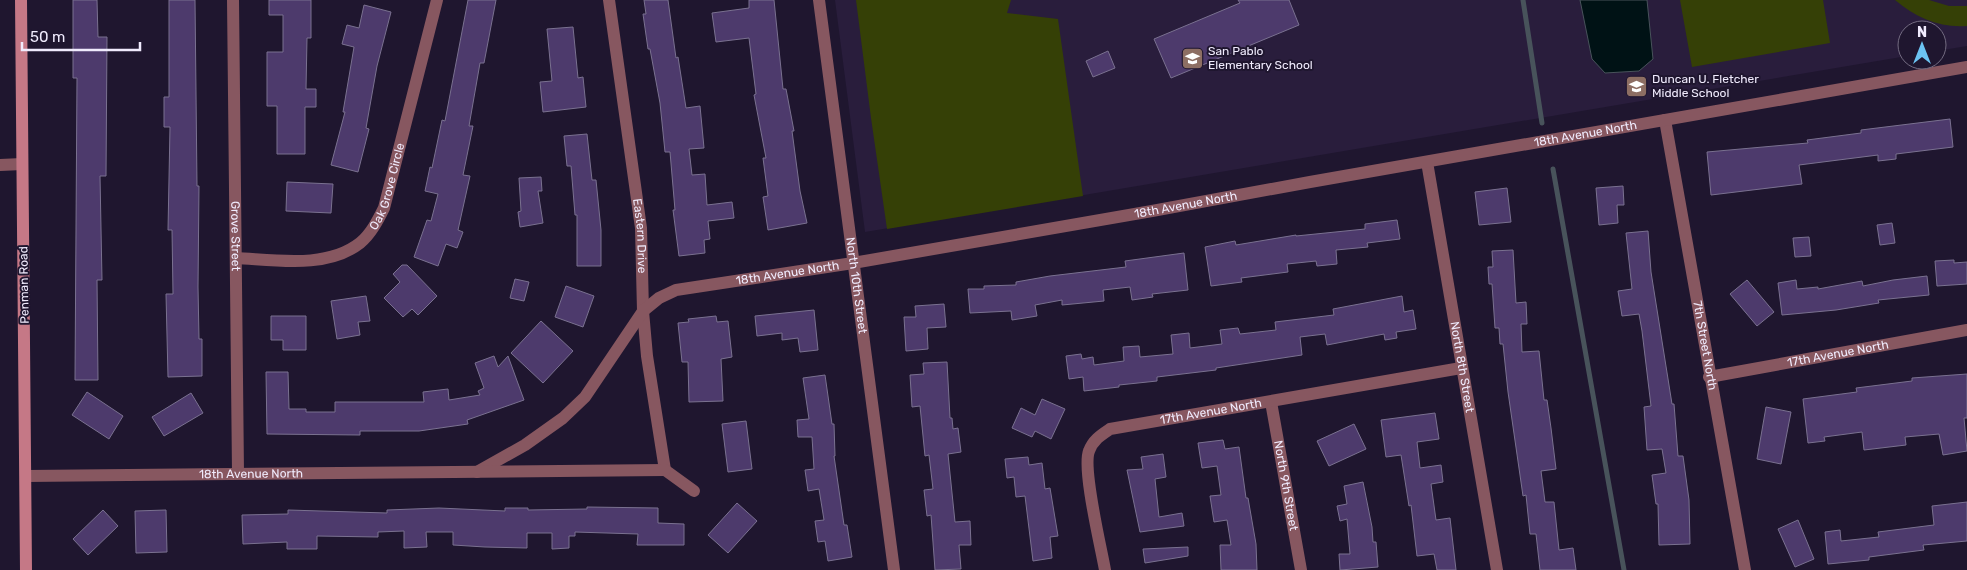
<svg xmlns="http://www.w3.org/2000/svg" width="1967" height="570" font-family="Rubik,sans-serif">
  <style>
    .built { fill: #291d3c }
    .green { fill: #354006 }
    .water { fill: #001215; stroke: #48535b }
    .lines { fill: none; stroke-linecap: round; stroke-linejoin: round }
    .stream { stroke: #48535b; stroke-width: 5 }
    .building { fill: #4d3a6c; stroke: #7a7190 }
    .street { stroke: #875760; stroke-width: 12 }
    .secondary { stroke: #c57886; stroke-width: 12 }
    .labels { text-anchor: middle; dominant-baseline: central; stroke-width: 4; stroke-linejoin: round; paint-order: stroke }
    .poi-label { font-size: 12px; fill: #f0ebfd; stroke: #1f162f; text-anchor: start }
    .street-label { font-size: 12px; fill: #f0ebfd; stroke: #1f162f }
  </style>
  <rect width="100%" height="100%" fill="#1f162f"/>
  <!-- built -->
  <path class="built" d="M835,0H1967V46L1937,51V30H1907V56L865,232Z"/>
  <!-- green -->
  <path class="green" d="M856,0H1011L1007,13L1058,19L1083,196L887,229L871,118Z
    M1680,0H1823L1830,43L1692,67Z
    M1895,0H1929L1949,6H1967V26C1940,28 1916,18 1895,0Z"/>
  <!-- water -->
  <path class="water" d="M1580,0H1647L1653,59L1639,71L1605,73L1592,59Z"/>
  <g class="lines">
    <!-- stream -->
    <path class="stream" d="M1523,0L1542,123
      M1553,169L1624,570"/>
  </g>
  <!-- building -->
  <path class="building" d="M73,0H97L98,37H107L106,176H100L102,280H97L98,380H75L77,78H73Z
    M169,0H195L197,186H199L198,287L199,339H202V376L168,377L166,294H173L172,230H168L170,127H164V97H169Z
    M269,0H311V38H307L306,89H316V107H305V154H277V106H267V52H283V15H269Z
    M468,0H496L484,63H480L469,126H473L463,175L470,176L458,230L463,232L457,248L446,244L438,266L414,257L427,220L431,221L438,194L425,191L430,167L432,168L442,120L445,121Z
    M644,0H668L676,58L678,57L686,108L700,106L704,148L689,149L692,175L705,174L707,205L732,202L734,218L708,221L710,239L704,240L705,253L679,256L673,210H675L670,152H665L660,103L650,49H648L643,14H646Z
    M749,0H774L783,89H786L794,131H792L800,191L807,223L768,230L763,197L768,196L763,158H766L754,95L756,94L749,38L716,42L712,13L749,8Z
    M1238,0H1289L1299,25L1171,78L1154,39L1240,3Z
    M364,5L391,12L377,66L366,128L369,129L358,172L331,165L345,112H343L354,47L342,44L347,25L359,28Z
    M573,27L578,78L583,77L586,107L543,112L540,82L552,81L547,29Z
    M1108,51L1115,68L1093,77L1086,61Z
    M1950,119L1953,147L1896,154V159L1878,161V155L1799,165L1802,184L1711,195L1707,152L1808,143L1807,140L1861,133V130Z
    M587,134L592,180H596L601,230V266H577V215H575L571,166H567L564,136Z
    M541,177L542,191H538L543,223L520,227L518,212L521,211L519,178Z
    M287,182L333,184L331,213L286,211Z
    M1623,186L1624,205H1617L1618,223L1599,225L1596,188Z
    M1507,188L1511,222L1479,225L1475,192Z
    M1397,220L1400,239L1367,243L1368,247L1336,250L1337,264L1317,266L1316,261L1287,264L1288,272L1241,278L1242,282L1211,286L1205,247L1235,241L1236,245L1296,235V236L1365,229V224Z
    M1892,223L1895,243L1880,245L1877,225Z
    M1648,231L1651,272L1672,404H1674L1678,456H1683L1689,500L1690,544L1659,545L1658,504H1656L1652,475L1666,473L1662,449L1647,450L1644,407L1651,406L1642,331L1639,314L1622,316L1618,291L1632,289L1626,233Z
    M1809,237L1811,256L1795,257L1793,238Z
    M1513,250L1516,303L1526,302L1527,324H1521L1522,352L1539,351L1544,400H1547L1551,428L1556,469L1541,471L1545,502H1554L1559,550L1573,548L1576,570H1540L1536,534H1530L1526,495L1523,496L1508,392L1503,344H1500L1499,328H1495L1492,284H1489L1488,267H1493L1492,251Z
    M1184,253L1188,290L1152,294L1153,297L1132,300L1130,287L1103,290L1104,301L1062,305V300L1035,305L1037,316L1012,320L1011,311L970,313L968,289H984V286L1016,285V282L1050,276L1126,267L1125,261Z
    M1954,260V263L1967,262V284L1937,286L1935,261Z
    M402,265H407L437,296L418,315L412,309L403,317L384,298L400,282L393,274Z
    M1927,276L1929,295L1878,300L1879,303L1836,310L1782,315L1778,283L1796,280L1797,289L1818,287V289L1862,281L1863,286L1893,280Z
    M515,279L529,282L524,301L510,298Z
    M1747,280L1774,312L1757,326L1730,294Z
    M566,286L594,296L583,327L555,317Z
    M366,296L370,321L358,322L360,335L337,339L331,301Z
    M1402,296L1404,312L1413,310L1416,329L1396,332L1397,338L1385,340L1384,334L1327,345L1325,334L1300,337L1302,355L1216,368V370L1157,377V381L1119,385V387L1084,391L1083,377L1069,379L1066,356L1081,354L1082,359L1093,357L1094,365L1124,361L1123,347L1139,346L1140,357L1173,354L1171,335L1189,333L1190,348L1222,344L1220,330L1238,328L1240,334L1276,330L1275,322L1334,315L1333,309Z
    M944,304L946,327L927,328L928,349L906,351L904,317H916L915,306Z
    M814,310L818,350L800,352L798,338L782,340V333L757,336L755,316Z
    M271,316H306V350H283V340H271Z
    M716,316L717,322L728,321L732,357L721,359L723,401L689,402L688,362H682L678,323L689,322L688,319Z
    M541,321L573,351L543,383L511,353Z
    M494,356L498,367L508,356L524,400L467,420L468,424L419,431H360V435L267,434L266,372H288L289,409H306V412H335V402H424L423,392L448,389L449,400L480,395L478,391L484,388L475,363Z
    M947,362L950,418H952L953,429L958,428L961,452L948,454L955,522L970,521L971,545H959L961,569L935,570L931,515L927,516L924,490L933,489L929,455L925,456L920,406L912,407L910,375L924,374L923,363Z
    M1967,374V418H1964L1967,451L1943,455L1939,434L1905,437L1906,445L1864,450L1862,432L1824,437L1825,441L1808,443L1803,399L1857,392L1856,388L1912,381V378Z
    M825,375L832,424H834L835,456H834L844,525H847L852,557L828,561L825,541L818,542L815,521L824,520L819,489L808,491L805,470L814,469L812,437H798L797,420L809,419L803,378Z
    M87,392L123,416L109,439L72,415Z
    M191,393L203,413L164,436L152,417Z
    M1042,399L1065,409L1051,439L1035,431L1032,437L1012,428L1021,408L1035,415Z
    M1766,407L1791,412L1781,464L1757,459Z
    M1435,413L1439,439L1417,442L1420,468L1441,465L1443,482L1431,484L1436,520L1450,518L1456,570H1437L1434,554L1417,556L1411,505L1409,506L1401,455L1386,457L1381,420Z
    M746,421L752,469L728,472L722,424Z
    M1354,424L1366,449L1329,466L1317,441Z
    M1223,440L1225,449L1239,447L1246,498H1248L1256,544L1257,570H1221L1220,545H1231L1227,520L1214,522L1210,496L1221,495L1217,466L1202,468L1198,443Z
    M1163,454L1166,477L1155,479L1159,517L1182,513L1184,526L1140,532L1127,470L1143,469L1141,457Z
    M1028,457L1029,465L1042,463L1045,489L1050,488L1058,536L1050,537L1052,558L1033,561L1025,496L1016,497L1014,477L1007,478L1005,459Z
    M1363,482L1372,527L1373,542H1376L1378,567L1340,570L1339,554H1350L1347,519L1340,521L1337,506L1347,504L1344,486Z
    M1967,502V541L1923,545L1924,550L1869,557V560L1828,564L1825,532L1840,530L1841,541L1879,537L1878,532L1934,525L1932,506Z
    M737,503L757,521L728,553L708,535Z
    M587,507L658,508V523L684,524V545H637L638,534L575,532V536H569V548L552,549V533H527V548L485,547L453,545V532H426L427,547L404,548V531L378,532V537L317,536V549H287V542L243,544L242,515L288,514V510L387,513V510L439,508L505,511V508H528V510L587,509Z
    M103,510L118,526L88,555L73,539Z
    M166,510L167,552L136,553L135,511Z
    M1798,520L1814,559L1795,567L1778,529Z
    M1188,547V556L1145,563L1143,549Z"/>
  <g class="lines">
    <!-- street -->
    <g class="street">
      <path id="s1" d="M233,0L238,473"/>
      <path id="s2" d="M609,0L641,228L643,311L647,356L665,470"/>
      <path id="s3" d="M819,0L894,570"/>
      <path id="s4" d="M1665,120L1745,570"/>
      <path id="s5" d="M1427,162L1497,570"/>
      <path d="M0,165L22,164"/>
      <path id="s6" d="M236,258C276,260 327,269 360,243C371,234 378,220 384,208L437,0"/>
      <path id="s7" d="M1709,377L1967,330"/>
      <path id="s8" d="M1271,402L1301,570"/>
      <path d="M665,470L694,491"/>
      <path id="s9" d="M477,472L525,445L563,418L585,397L643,311L659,298L676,290L853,263L1152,211L1310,182L1967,67"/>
      <path id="s10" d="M26,476L665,470"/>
      <path id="s11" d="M1105,570C1101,547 1082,469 1089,451C1093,440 1101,435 1110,429L1461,368"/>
    </g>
    <!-- secondary -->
    <path class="secondary" d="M21,0L26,570"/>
  </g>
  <!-- icons -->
  <defs>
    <symbol id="school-square" viewBox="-11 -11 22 22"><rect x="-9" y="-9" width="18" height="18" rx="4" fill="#8d6e63" stroke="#1f162f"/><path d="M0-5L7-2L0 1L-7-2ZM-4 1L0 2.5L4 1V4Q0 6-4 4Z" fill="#fff"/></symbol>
  </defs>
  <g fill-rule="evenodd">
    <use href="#school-square" x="1180" y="46" width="25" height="25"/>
    <use href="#school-square" x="1624" y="74" width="25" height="25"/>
  </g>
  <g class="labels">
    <!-- poi labels -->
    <g class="poi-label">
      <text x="1208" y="51">San Pablo<tspan x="1208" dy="14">Elementary School</tspan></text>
      <text x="1652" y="79">Duncan U. Fletcher<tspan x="1652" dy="14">Middle School</tspan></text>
    </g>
    <!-- street labels -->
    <g class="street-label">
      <text stroke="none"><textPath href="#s9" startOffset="1198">18th Avenue North</textPath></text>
      <text stroke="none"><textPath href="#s6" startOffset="192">Oak Grove Circle</textPath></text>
      <text stroke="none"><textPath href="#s9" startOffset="792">18th Avenue North</textPath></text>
      <text stroke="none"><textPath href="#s2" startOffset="238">Eastern Drive</textPath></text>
      <text stroke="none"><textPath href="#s1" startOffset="236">Grove Street</textPath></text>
      <text stroke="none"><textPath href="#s9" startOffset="388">18th Avenue North</textPath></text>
      <text transform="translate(24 285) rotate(-91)">Penman Road</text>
      <text stroke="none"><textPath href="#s3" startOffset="288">North 10th Street</textPath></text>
      <text stroke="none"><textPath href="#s4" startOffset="229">7th Street North</textPath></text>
      <text stroke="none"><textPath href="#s7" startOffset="131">17th Avenue North</textPath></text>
      <text stroke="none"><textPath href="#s5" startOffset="208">North 8th Street</textPath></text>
      <text stroke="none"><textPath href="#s11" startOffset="254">17th Avenue North</textPath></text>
      <text stroke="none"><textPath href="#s10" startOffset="225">18th Avenue North</textPath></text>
      <text stroke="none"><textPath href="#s8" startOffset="85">North 9th Street</textPath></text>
    </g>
  </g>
  <!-- north arrow -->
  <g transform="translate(1922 45)"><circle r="24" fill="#1f162f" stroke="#736b81"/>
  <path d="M0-4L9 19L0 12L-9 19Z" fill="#6cc3f2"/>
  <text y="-8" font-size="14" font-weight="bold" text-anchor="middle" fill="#f0ebfd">N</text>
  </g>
  <!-- scale -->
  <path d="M22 42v8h118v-8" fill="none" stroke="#f0ebfd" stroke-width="2.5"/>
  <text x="30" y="42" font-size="15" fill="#f0ebfd" stroke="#1f162f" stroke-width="4" paint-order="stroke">50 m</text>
</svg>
